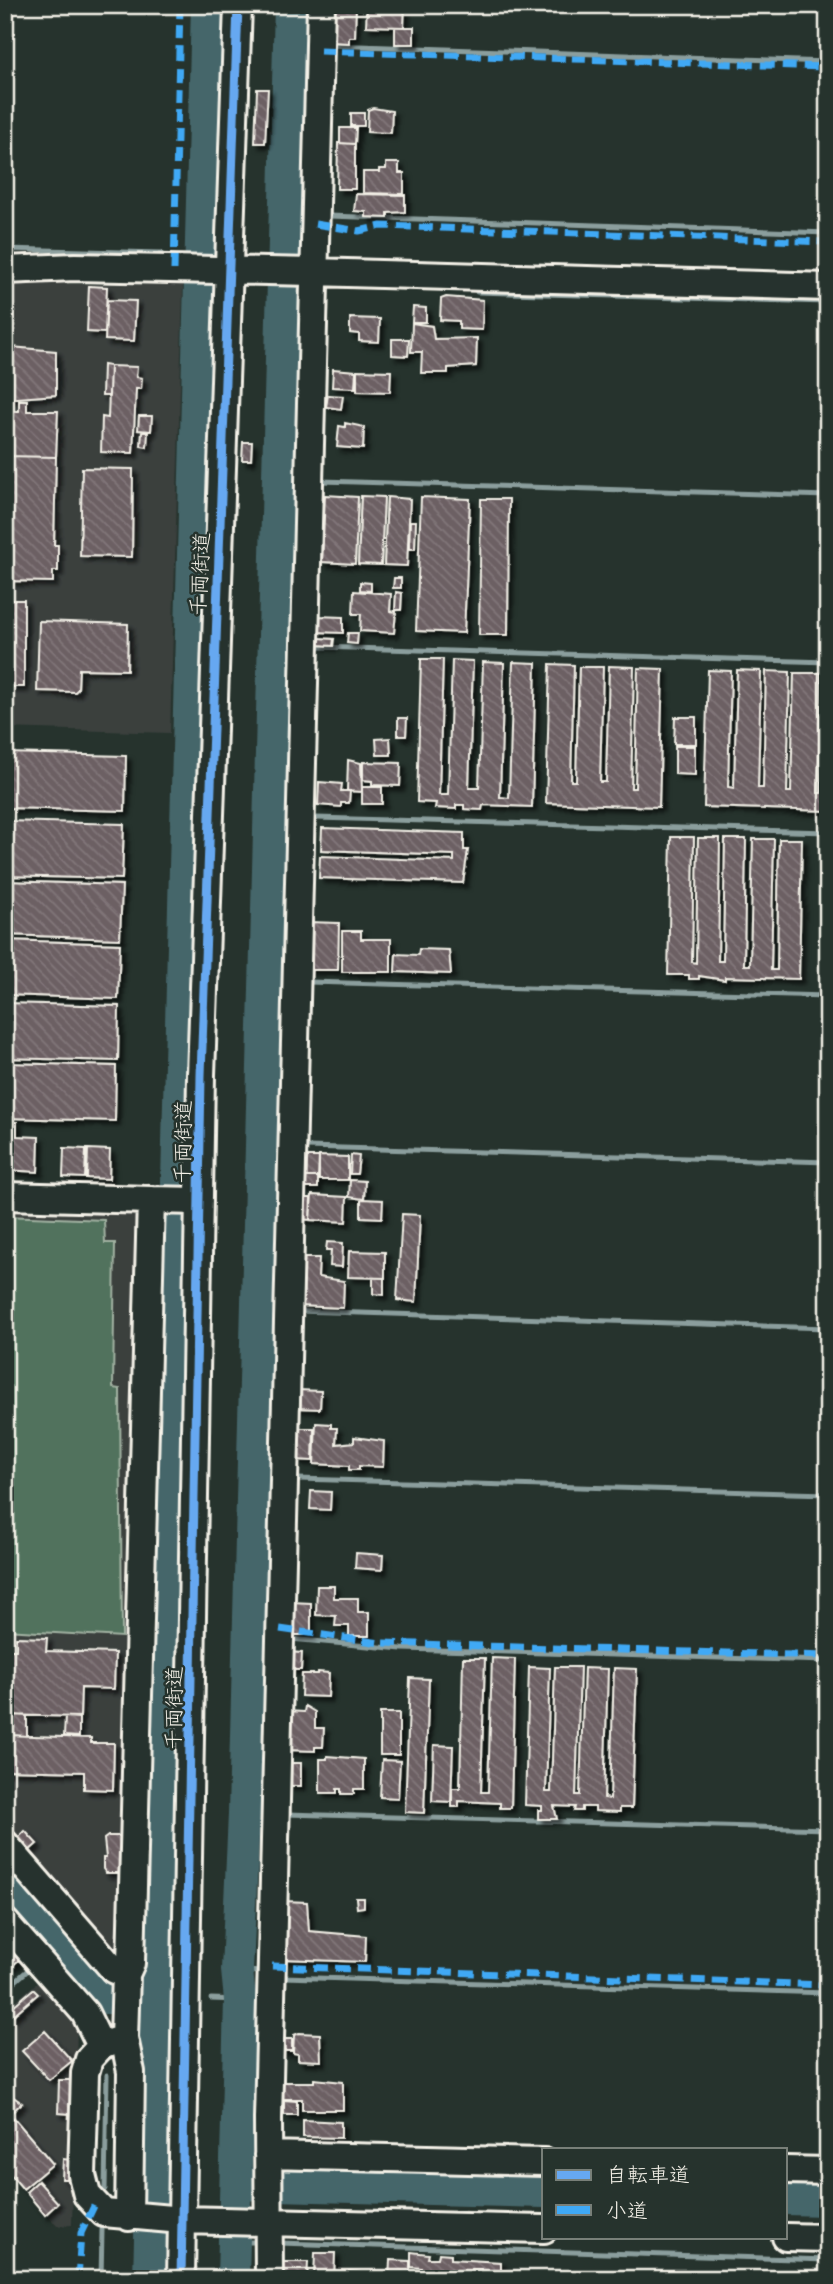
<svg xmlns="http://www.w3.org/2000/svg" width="833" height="2284" font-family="'Comic Neue','Klee One',sans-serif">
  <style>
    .built { fill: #3b403e }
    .pitch { fill: #51725d; stroke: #a2b2a2; stroke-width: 2 }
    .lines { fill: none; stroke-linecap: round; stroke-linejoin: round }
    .stream { stroke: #8b9e9d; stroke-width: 5 }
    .river { stroke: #45666b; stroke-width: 32 }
    .building { fill: url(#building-back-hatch); stroke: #f4f1e8; stroke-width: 2; filter: url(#shadow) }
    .minor-casing { stroke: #f4f1e8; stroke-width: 32 }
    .minor { stroke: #26332d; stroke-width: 26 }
    .quiet { stroke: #3fa9f5; stroke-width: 7; stroke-dasharray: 14 7; stroke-linecap: butt }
    .cycleway-casing { stroke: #26332d; stroke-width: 13 }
    .cycleway { stroke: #66a8f1; stroke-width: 9 }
    .labels { text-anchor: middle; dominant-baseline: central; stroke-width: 5; stroke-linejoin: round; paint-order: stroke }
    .street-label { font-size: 21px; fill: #f4f1e8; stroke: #26332d }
  </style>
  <defs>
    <pattern id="building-back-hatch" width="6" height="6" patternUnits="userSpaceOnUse" patternTransform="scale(1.75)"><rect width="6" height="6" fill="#6c6064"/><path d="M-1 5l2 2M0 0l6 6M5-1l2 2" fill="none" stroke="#82777a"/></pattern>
    <filter id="shadow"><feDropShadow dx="4.5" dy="4.5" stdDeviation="2" flood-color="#0009"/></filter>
  </defs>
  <rect width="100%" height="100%" fill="#26332d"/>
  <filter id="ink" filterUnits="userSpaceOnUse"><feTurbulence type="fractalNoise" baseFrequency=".0143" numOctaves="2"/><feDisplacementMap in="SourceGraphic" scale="14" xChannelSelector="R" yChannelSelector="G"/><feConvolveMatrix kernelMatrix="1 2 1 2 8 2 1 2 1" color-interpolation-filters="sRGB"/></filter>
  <g filter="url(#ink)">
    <!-- built -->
    <path class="built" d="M5,283L183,285L170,733L5,728Z
      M5,1207L145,1211L121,1961L5,1833Z
      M39,1981L77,2024L72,2225L57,2226L5,2165V2010Z"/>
    <!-- pitch -->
    <path class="pitch" d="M5,1216L104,1220L105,1243H115L113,1388L120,1389L122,1637L5,1630Z"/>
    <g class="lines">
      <!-- stream -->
      <path class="stream" d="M168,5L173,8
        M194,9L207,10
        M289,44H297
        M331,45L828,62
        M285,214L293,215
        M329,216L828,233
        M5,249L161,253
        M477,292L828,302
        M278,481H285
        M321,481L828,496
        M274,646H283
        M318,647L828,662
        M270,816H278
        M316,818L828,832
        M266,981H283
        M309,982L828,996
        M261,1145H269
        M307,1147L828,1162
        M257,1309H263
        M297,1311L828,1328
        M253,1476H259
        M298,1479L828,1494
        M248,1635L258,1636
        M290,1639L402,1649L828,1661
        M244,1814H254
        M286,1814L828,1829
        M50,1950L57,1943
        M237,1970L259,1972
        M279,1974L283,1977L828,1993
        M5,1990L28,1970
        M156,1999L163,2000
        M211,1999L240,2000
        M109,2008V1998
        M105,2189L107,2075
        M234,2242H256
        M279,2243L828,2260
        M101,2279L102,2230"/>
      <!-- river -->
      <path class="river" d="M5,1883L105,1998L155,1999
        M238,2184L544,2192
        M786,2199L828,2200
        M149,2279L207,5
        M233,2279L240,2000L237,1970L244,1814L290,5"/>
    </g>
    <!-- building -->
    <path class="building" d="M336,5H356L355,37H349V43L332,42L333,7Z
      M367,5H405L404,27L366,26Z
      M395,27H414V44H395Z
      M257,89H268L265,143H255Z
      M373,108L392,111L391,133L367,132L368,110Z
      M351,113H364V126H351Z
      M340,128H356L355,144L340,143Z
      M338,143L355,144V189H337Z
      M386,163H399V173H404V194L363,193V172H379V169H386Z
      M356,194L405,195V212L388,213V218L366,217V212L354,211Z
      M89,286L107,287L105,333L87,332Z
      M446,297L483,300L482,330L459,329V321L440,320L441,299Z
      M107,300L136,301L134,341L105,340Z
      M413,307L426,308V322H412Z
      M350,318L380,319L379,342L359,341V334L350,333Z
      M412,323L432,326L434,339L477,338L476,366L448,368V373H421L422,352H411Z
      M392,339H409L408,356L392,355Z
      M11,347L56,351V395L5,399V360H11Z
      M103,365L110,366L109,396H102Z
      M110,366L137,367L136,377L142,378L141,389H136L133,453L101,452L102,417L108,418Z
      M333,369L356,371L355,388L332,387Z
      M357,370L391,371L390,392L357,391Z
      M328,395L343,396L341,409L326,407Z
      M19,400H27V411H58L56,457L5,456V411H19Z
      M139,416H152L151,431L138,430Z
      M345,423L364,427L363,449L337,447L339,426L345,427Z
      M142,432H148L147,447L141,446Z
      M243,442H252L251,460H242Z
      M5,456L56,457L54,545H58V571H53V582L5,581Z
      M82,468L133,469L132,557L80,556Z
      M325,495L358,497L355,564L322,562Z
      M361,496L384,497L381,565L358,564Z
      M387,497L410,499L407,566L384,565Z
      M421,497L470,499L464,633L416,631Z
      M481,499H509L508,635H479Z
      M410,521H416L415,549H409Z
      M394,578H401V588H393Z
      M360,582L371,583V591L360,590Z
      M354,591L391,594L390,611L396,612L394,633L360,631L361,614H353Z
      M396,592L402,593L401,610H395Z
      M8,600H24V687H8Z
      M316,616L343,617V633L315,632Z
      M39,621L128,624L127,670L79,669L78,689L75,692L37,691Z
      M348,633H358L357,644L347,643Z
      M319,638L334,639L333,646L318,645Z
      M421,659H443L439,795H448L452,660L473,661L469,788H479L483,662L504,663L500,797L509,798L513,662L536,663L532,807L483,805L482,810L464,809V805H456V809L435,808L436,803L417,802Z
      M550,664L574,665L571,781H576L579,667H603L600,782H606L609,666L634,667L631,788H635L638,668L663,669L659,807L546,803Z
      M708,670L731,671L728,787L734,788L737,670L761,671L758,788H763L766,671L790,672L787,792H791L794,673H821L818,793H821L824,673H828V811L704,807Z
      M675,717H696V744H674Z
      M398,718H407L406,736H398Z
      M390,738L391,755H377L376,739Z
      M675,746H695V775L675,774Z
      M5,753L126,756L125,811L5,808Z
      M348,760L361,763L362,792L347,791Z
      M363,762L401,763L400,786L372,785V781L363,780Z
      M319,782L342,784L341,791H350L349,803H341V807L318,805Z
      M362,787H382V804H362Z
      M5,821L124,824L122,879L5,876Z
      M322,828L464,833V850H468L463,883L319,878L320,856L454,861V855L321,850Z
      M671,837H694L692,962L696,963L698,838H720L718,961H723L725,839H746L744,965H750L753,839H774L771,970H777L779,839H802L799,979L725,977V980L699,976V979H689V975H668Z
      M5,881L122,885L120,939L5,935Z
      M307,922L339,923L338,970H306Z
      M342,931H361V939H391V972H342Z
      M5,940L120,944L118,999L5,995Z
      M419,949L449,950L451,974L395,972L396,954L418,955Z
      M5,1003L119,1006L118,1061L5,1058Z
      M5,1063L116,1066L115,1121L5,1118Z
      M5,1122H17V1136L39,1137L38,1172L5,1170Z
      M64,1148L86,1149L85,1178L63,1177Z
      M88,1149L110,1150L109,1179L87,1178Z
      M351,1155L359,1156L357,1174H350Z
      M319,1156L348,1157V1180H319Z
      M303,1157H319L318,1177H303Z
      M301,1177H318V1188H301Z
      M350,1180L365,1181L364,1199L349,1197Z
      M312,1195L347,1197L346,1222L310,1220Z
      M301,1198H311L310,1220L300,1219Z
      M361,1199L383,1200L382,1218L361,1217Z
      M402,1214L420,1215L416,1302L397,1300Z
      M327,1242L343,1243L342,1267L330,1266L331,1250H326Z
      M349,1251L385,1252V1278L348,1277Z
      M302,1258H319L318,1277L344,1281L343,1308L299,1306Z
      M373,1278H384V1295L373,1294Z
      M297,1390L321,1391L320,1409L296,1408Z
      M316,1423L331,1424V1428H337L336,1444L354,1442V1437L384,1441L383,1467L359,1466V1470H349V1466L314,1464Z
      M297,1428H314L313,1461L295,1460Z
      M311,1491L331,1492L330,1510L310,1509Z
      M356,1553L383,1555L382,1570L355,1568Z
      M317,1586H334V1598H358V1612H369V1636H349V1626H335L336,1616L316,1615Z
      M291,1602L311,1603V1635H294V1631H291Z
      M16,1637L47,1638L46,1651L115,1653L114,1689L81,1688L80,1717L5,1715V1650H16Z
      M288,1652L302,1653L301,1670H287Z
      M463,1658H485L481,1792H488L492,1658L515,1659L511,1808H500V1803L459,1801V1807H452V1788H460Z
      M529,1667L550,1668L546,1792H551L555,1667H580L576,1795H580L584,1668L608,1669L604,1798L610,1799L614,1668L637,1669L632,1808H620V1812L595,1811V1807H582V1811H574L575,1807L554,1806L557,1819H538V1810H542V1806L525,1805Z
      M318,1672L329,1673L328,1697L301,1696L302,1674H318Z
      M410,1678L429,1679L424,1813L405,1812Z
      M305,1706L315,1712V1728H324L323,1747H315V1751L286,1750L287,1711L304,1712Z
      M380,1713H399V1755H380Z
      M14,1715L27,1716V1736L13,1735Z
      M65,1717L79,1718V1737L64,1736Z
      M5,1735L91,1738V1743H114L113,1790L84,1789V1772L5,1770Z
      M434,1745L453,1746L451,1802L432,1801Z
      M327,1756L364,1759V1789H354V1794H341V1789H337V1793H320V1759H327Z
      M382,1760L400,1761L398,1798L380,1797Z
      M287,1763H301V1786H287Z
      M25,1831L37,1844L29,1851L18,1838Z
      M108,1836H123L122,1873H106L103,1869V1858H106L104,1839Z
      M356,1898H364V1907L357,1908Z
      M284,1901L307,1902L309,1931L366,1936L365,1962L282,1959Z
      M5,1943L19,1960L5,1972Z
      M33,1989L38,1994L5,2022V2013Z
      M45,2031L72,2061L49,2080L22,2051Z
      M299,2033L320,2034L321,2061L298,2060V2054L293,2053L294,2035Z
      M279,2039H292V2051H279Z
      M314,2079L343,2082V2110H302V2099H279V2082H314Z
      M59,2080H72L71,2114L58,2113Z
      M5,2091L22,2103L5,2118Z
      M284,2100L297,2101V2115H284Z
      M14,2118L53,2164L23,2189L5,2168V2125Z
      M303,2120L341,2122V2138L303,2137Z
      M63,2159L70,2160L69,2179H62Z
      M38,2181L58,2203L45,2215L26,2192Z
      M411,2252L429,2254L428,2258H438L439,2253L451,2254V2259L501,2262V2279H481V2269H471V2279H452V2274L441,2273L440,2279H420L421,2268L411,2267Z
      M315,2253H335L334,2279H314Z
      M390,2260L410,2261V2279H389Z
      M278,2262H308L307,2279H277Z
      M349,2271L359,2272V2276L375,2279H349Z"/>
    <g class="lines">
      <defs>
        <path id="minor" d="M5,270L75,267L313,272L828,287
          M5,1196L151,1200
          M5,1844L114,1970L126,1974
          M5,1922L85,2013L101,2046L115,2041
          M101,2046L89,2059L85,2073L82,2175L87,2195L104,2213L182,2220L544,2229
          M268,2155L544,2162
          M786,2170L828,2171
          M129,2217L131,2072L124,2038L126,1974L131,1963L151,1200L199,1201
          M786,2237L828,2238
          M181,2279L201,1075L238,5
          M269,2279L268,2119L321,5"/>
      </defs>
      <!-- minor casing -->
      <use href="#minor" class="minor-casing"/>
      <!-- minor -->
      <use href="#minor" class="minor"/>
      <!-- quiet -->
      <path class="quiet" d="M320,51L828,67
        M315,224L359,231L381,226L828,242
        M174,270L180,5
        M280,1629L381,1643L828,1656
        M272,1966L828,1985
        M78,2279L81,2233L94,2206"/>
      <defs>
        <path id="cycleway" d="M181,2279L201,1075L238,5"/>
      </defs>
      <!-- cycleway casing -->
      <use href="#cycleway" class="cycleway-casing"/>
      <!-- cycleway -->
      <use href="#cycleway" class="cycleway"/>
    </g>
  </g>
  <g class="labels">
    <!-- street labels -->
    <g class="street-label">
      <text transform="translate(200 574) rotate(-87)">千両街道</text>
      <text transform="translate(183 1142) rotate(-89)">千両街道</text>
      <text transform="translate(174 1708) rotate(-89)">千両街道</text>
    </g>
  </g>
  <!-- margin -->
  <rect width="833" height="2284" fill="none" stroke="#26332d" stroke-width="28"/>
  <rect x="14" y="14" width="805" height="2256" fill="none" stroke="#f4f1e8" stroke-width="2.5" filter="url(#ink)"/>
  <!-- legend -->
  <rect x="542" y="2148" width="245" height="91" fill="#26332d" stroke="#787f78" stroke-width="2"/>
  <rect x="556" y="2170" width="35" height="10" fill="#66a8f1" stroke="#787f78" stroke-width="2"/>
  <text x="606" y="2182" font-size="21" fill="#f4f1e8">自転車道</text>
  <rect x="556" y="2205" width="35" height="10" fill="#3fa9f5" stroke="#787f78" stroke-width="2"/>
  <text x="606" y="2218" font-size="21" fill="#f4f1e8">小道</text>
</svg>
